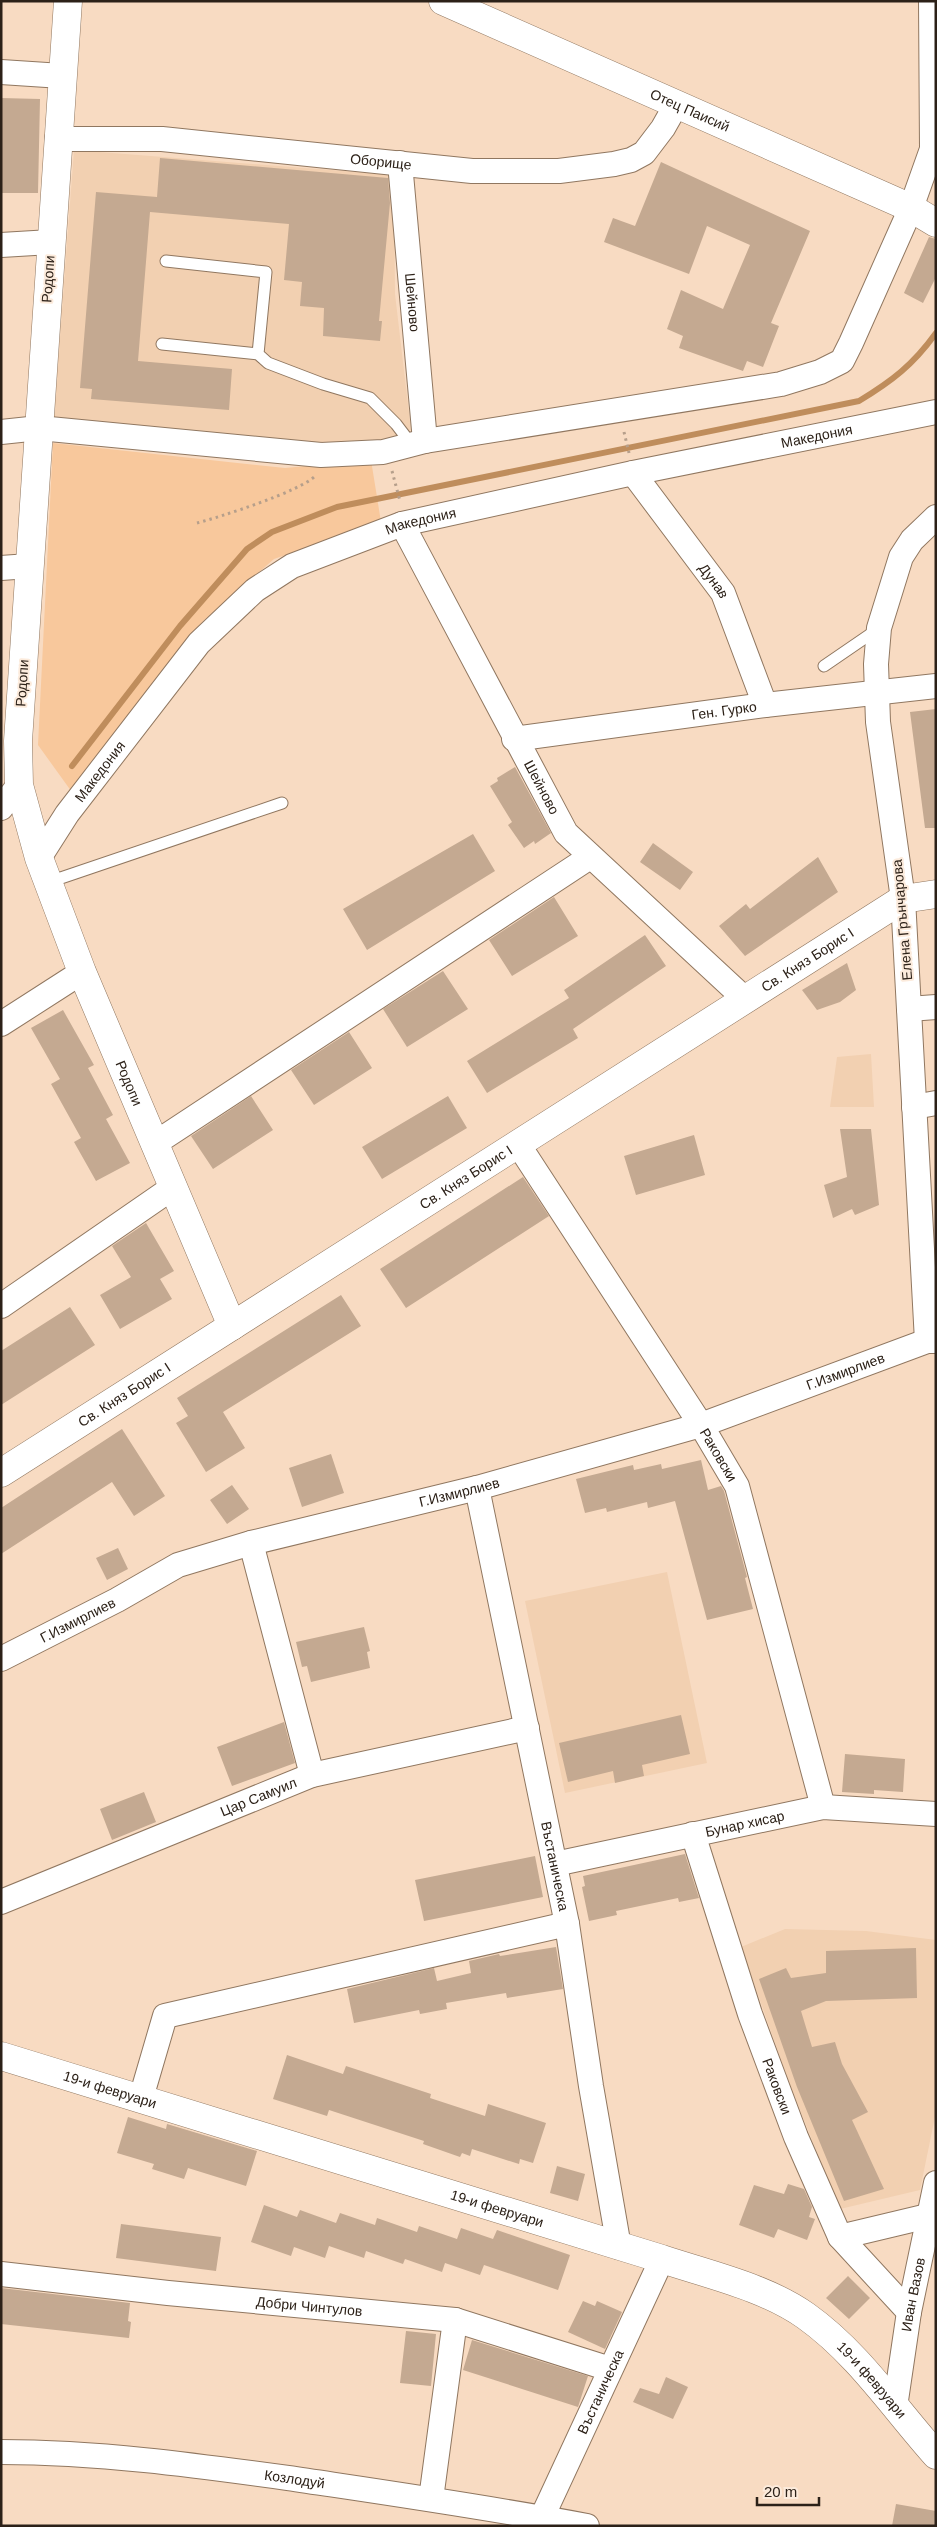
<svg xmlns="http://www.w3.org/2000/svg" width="937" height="2527" font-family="Arial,sans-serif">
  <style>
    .built { fill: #f2d0b1 }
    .green { fill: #f8c89c }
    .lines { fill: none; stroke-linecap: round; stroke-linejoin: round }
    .stream { stroke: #bf8d5c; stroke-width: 6 }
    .building { fill: #c4a991 }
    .lane-casing { stroke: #907760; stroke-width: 13 }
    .street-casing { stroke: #907760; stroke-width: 26 }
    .secondary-casing { stroke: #907760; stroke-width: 29 }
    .path { stroke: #b69f8b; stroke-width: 3; stroke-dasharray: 2.5 4; stroke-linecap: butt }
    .lane { stroke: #fff; stroke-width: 11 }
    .street { stroke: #fff; stroke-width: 24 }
    .secondary { stroke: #fff; stroke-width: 28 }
    .labels { text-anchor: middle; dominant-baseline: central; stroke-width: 4; stroke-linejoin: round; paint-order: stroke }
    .street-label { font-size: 14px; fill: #2c2118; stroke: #fcebdc }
  </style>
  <rect width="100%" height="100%" fill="#f8dbc2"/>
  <!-- built -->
  <path class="built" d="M74,150L394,175L395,294L411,430L397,441L377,447L53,430Z
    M871,1054L874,1107H830L837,1057Z
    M667,1572L707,1763L565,1793L525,1601Z
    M785,1929L866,1931L936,1940V2112L920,2190L840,2209L791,2088L741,1947Z"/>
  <!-- green -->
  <path class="green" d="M53,443L285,468L371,460L381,522L274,559L203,621L149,688L74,795L38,745Z"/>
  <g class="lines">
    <!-- stream -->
    <path class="stream" d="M72,766L180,626L247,549L272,532L337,507L859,401C892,381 913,365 936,333"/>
  </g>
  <!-- building -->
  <path class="building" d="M1,98L40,99L38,193H1Z
    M160,158L388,178L390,203L379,321H382L380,341L323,336L324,308L300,306L302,282L284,280L289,224L150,212L138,361L232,369L229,410L91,399L92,389L80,388L96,192L157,197Z
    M661,162L810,231L771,323L779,326L763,367L747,361L743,371L679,348L683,336L667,329L681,290L723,309L750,245L707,226L689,274L604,242L613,218L635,226Z
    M929,237L936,239V277L923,303L904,293Z
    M936,709V828H925L910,712Z
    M515,767L551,833L535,844L534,841L524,848L508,825L512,822L490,786L498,781L497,778Z
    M473,834L495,871L367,950L343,909Z
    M653,843L693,872L680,890L640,862Z
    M818,857L838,892L745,956L719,926L746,904L750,909Z
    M554,897L578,936L512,976L489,940Z
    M645,935L666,966L573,1029L578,1038L487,1093L467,1061L569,998L564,990Z
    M847,963L856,990L840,1002L817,1010L802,990Z
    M443,971L468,1009L407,1047L383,1009Z
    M63,1010L94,1065L88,1068L113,1115L106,1119L130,1163L96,1181L74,1142L81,1138L51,1084L60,1079L31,1028Z
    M349,1032L372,1068L314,1105L291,1070Z
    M251,1096L273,1130L213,1169L191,1136Z
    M448,1096L467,1128L382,1179L362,1147Z
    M840,1129H871L879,1205L855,1215L852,1209L833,1218L824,1185L847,1177Z
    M694,1135L705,1175L636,1195L624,1156Z
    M523,1177L549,1216L406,1308L380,1269Z
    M146,1223L174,1271L160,1279L172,1299L120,1329L100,1295L131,1277L112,1246Z
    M341,1295L361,1326L223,1412L245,1448L206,1472L176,1423L188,1416L177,1398Z
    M70,1307L95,1345L1,1405V1351Z
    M122,1429L165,1496L134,1516L112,1482L1,1554V1508Z
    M331,1454L344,1493L302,1507L289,1468Z
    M701,1460L708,1490L721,1486L724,1491L747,1577L745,1578L753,1609L707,1620L675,1501L648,1508L647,1502L607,1512L606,1508L585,1513L576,1479L633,1465L634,1470L661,1464L662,1469Z
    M232,1485L249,1509L227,1524L210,1500Z
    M118,1548L128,1569L107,1580L96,1558Z
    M364,1627L370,1651L367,1652L370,1668L311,1682L307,1666L302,1667L296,1642Z
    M681,1715L690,1754L642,1765L644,1776L615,1783L613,1771L568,1782L559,1743Z
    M284,1722L295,1763L232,1786L217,1747Z
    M845,1754L905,1759L903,1792L874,1790V1794L842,1792Z
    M144,1792L156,1822L112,1840L100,1809Z
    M685,1854L699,1898L679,1902L678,1898L616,1911L617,1915L589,1921L582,1887L585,1886L583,1876Z
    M535,1856L543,1897L424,1921L415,1880Z
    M556,1947L563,1989L507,1998L506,1993L446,2003L447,2009L420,2014L419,2010L354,2023L347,1989L434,1968L437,1981L471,1973L469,1961L499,1954L500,1956Z
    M916,1948L917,1998L826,2001L801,2011L812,2047L835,2042L842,2064L868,2112L852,2120L884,2189L844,2201L797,2087L759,1979L786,1968L791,1978L826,1973V1951Z
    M287,2055L343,2074L346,2066L431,2094L430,2098L485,2116L488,2104L546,2123L533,2163L520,2159L519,2164L472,2149L470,2156L462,2153L460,2157L423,2144L424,2141L329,2110L327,2116L273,2099Z
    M128,2117L166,2129L167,2124L257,2151L246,2186L188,2168L184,2179L152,2169L154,2164L117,2153Z
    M557,2166L585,2174L578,2201L550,2193Z
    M788,2184L804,2189L812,2207L809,2217L815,2219L807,2240L778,2229L774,2238L739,2225L754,2185L784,2194Z
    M264,2205L297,2217L300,2210L336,2223L340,2213L375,2225L377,2218L417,2232L419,2226L457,2239L461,2228L493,2239L497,2230L570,2255L558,2290L484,2265L480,2275L445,2263L442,2272L405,2259L403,2264L366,2251L364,2258L329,2246L325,2258L294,2247L291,2256L251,2242Z
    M121,2224L221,2237L216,2271L116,2258Z
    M848,2276L870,2298L849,2319L826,2298Z
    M1,2288L130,2303L128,2321L131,2322L129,2338L1,2324Z
    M583,2301L595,2306L597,2301L622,2312L605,2349L568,2332Z
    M406,2331L436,2334L431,2386L400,2383Z
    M472,2340L588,2376L578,2407L463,2370Z
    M666,2377L688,2387L673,2419L633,2402L640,2388L659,2394Z
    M896,2504L936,2511V2526H892Z"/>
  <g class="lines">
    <defs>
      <path id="lane" d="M166,261L266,272L258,354L268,363L323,384L370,398L396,424L412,445
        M162,344L258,354
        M824,666L878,629
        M49,882L282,803"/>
      <g id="street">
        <path d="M1,72L62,76"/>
        <path id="s1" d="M57,139H162L472,171H559L614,164L631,160L644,153L663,128L676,105"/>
        <path id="s2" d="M400,163L425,441"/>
        <path d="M1,245L51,242"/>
        <path d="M1,432L39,428L321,455L383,452L425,441L781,384L820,372L842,361L851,343L911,208L932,149L931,1"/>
        <path id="s3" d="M633,473L723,593L765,705"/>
        <path id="s4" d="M402,524L566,833L746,1000"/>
        <path d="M1,568L29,566"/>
        <path id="s5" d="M514,739L765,705L936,686"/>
        <path d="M1,808L19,785"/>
        <path id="s6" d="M39,858L67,814L199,643L255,590L292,566L402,524L633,473L936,412"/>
        <path d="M909,1009L936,1007"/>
        <path d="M1,1024L82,972"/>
        <path d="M914,1107L936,1103"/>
        <path d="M154,1144L590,857"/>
        <path id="s7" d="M518,1144L701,1425L737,1486L823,1807"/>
        <path d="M1,1306L172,1188"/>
        <path d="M927,1341L903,899L878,722L876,664L879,628L901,557L912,540L936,517"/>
        <path id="s8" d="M477,1488L567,1924L591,2086L619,2247"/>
        <path d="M251,1543L312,1775"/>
        <path id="s9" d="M1,1659L117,1600L178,1565L251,1543L477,1488L701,1425L927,1341H936"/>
        <path id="s10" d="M693,1834L750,2014L796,2137L840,2237L909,2312"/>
        <path id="s11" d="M555,1864L823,1807L936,1814"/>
        <path id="s12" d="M1,1902L312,1775L527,1728"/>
        <path d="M141,2098L165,2016L567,1924"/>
        <path d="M840,2237L928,2216"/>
        <path id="s13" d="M1,2274L168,2293L455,2320L610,2369"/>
        <path id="s14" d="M895,2407L909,2312L936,2183"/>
        <path id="s15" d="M1,2452C97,2452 193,2465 288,2478C388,2493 487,2507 587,2526"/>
        <path d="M431,2499L455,2320"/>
        <path id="s16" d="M538,2526L662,2259"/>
      </g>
      <g id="secondary">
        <path id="s17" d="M68,1L18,741L19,785L39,858L82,972L232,1326"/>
        <path id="s18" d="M443,1L911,208L936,223"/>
        <path id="s19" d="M1,1473L903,899L936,894"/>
        <path id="s20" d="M1,2056L662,2259C710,2275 765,2287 806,2316C858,2353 894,2408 936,2455"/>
      </g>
    </defs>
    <!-- lane casing -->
    <use href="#lane" class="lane-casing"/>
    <!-- street casing -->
    <use href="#street" class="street-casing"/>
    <!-- secondary casing -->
    <use href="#secondary" class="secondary-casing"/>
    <!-- path -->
    <path class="path" d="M624,432L629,453
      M392,471L400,501
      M197,523C220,517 301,491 315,476"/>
    <!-- lane -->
    <use href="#lane" class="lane"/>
    <!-- street -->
    <use href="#street" class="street"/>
    <!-- secondary -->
    <use href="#secondary" class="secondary"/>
  </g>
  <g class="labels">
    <!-- street labels -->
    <g class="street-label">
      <text stroke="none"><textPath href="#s18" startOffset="270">Отец Паисий</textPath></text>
      <text stroke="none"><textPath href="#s1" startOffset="325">Оборище</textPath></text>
      <text transform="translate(48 279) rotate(-86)">Родопи</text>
      <text stroke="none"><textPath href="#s2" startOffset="140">Шейново</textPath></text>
      <text stroke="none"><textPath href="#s6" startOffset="931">Македония</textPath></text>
      <text stroke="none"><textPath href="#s6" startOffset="526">Македония</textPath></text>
      <text stroke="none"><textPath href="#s3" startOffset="135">Дунав</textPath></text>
      <text transform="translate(22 683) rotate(-86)">Родопи</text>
      <text stroke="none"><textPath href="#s5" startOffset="212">Ген. Гурко</textPath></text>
      <text stroke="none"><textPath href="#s6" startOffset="106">Македония</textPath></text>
      <text stroke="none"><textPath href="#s4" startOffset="298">Шейново</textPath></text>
      <text transform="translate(902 920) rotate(-95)">Елена Грънчарова</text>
      <text stroke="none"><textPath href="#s19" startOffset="956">Св. Княз Борис I</textPath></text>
      <text stroke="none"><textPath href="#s17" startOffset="1104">Родопи</textPath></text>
      <text stroke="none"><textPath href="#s19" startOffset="551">Св. Княз Борис I</textPath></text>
      <text stroke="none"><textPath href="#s9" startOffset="896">Г.Измирлиев</textPath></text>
      <text stroke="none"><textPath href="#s19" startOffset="146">Св. Княз Борис I</textPath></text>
      <text stroke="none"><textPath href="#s7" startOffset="370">Раковски</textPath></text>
      <text stroke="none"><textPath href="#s9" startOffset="491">Г.Измирлиев</textPath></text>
      <text stroke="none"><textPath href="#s9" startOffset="86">Г.Измирлиев</textPath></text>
      <text stroke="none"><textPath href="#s12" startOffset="278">Цар Самуил</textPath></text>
      <text stroke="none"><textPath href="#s11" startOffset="194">Бунар хисар</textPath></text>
      <text stroke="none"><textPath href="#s8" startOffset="386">Въстаническа</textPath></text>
      <text stroke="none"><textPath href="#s10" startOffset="266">Раковски</textPath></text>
      <text stroke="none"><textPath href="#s20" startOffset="114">19-и февруари</textPath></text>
      <text stroke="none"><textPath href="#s20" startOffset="519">19-и февруари</textPath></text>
      <text stroke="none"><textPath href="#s14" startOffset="114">Иван Вазов</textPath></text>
      <text stroke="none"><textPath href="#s13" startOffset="310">Добри Чинтулов</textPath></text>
      <text stroke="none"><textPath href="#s20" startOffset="939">19-и февруари</textPath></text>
      <text stroke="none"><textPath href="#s16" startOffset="148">Въстаническа</textPath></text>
      <text stroke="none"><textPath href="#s15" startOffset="295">Козлодуй</textPath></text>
    </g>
  </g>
  <!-- border -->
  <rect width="937" height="2527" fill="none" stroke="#2c2118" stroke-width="5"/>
  <!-- scale -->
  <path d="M757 2497v8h62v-8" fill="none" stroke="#2c2118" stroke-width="2.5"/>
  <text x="764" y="2497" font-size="15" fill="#2c2118" stroke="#fcebdc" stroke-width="4" paint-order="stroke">20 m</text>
</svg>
